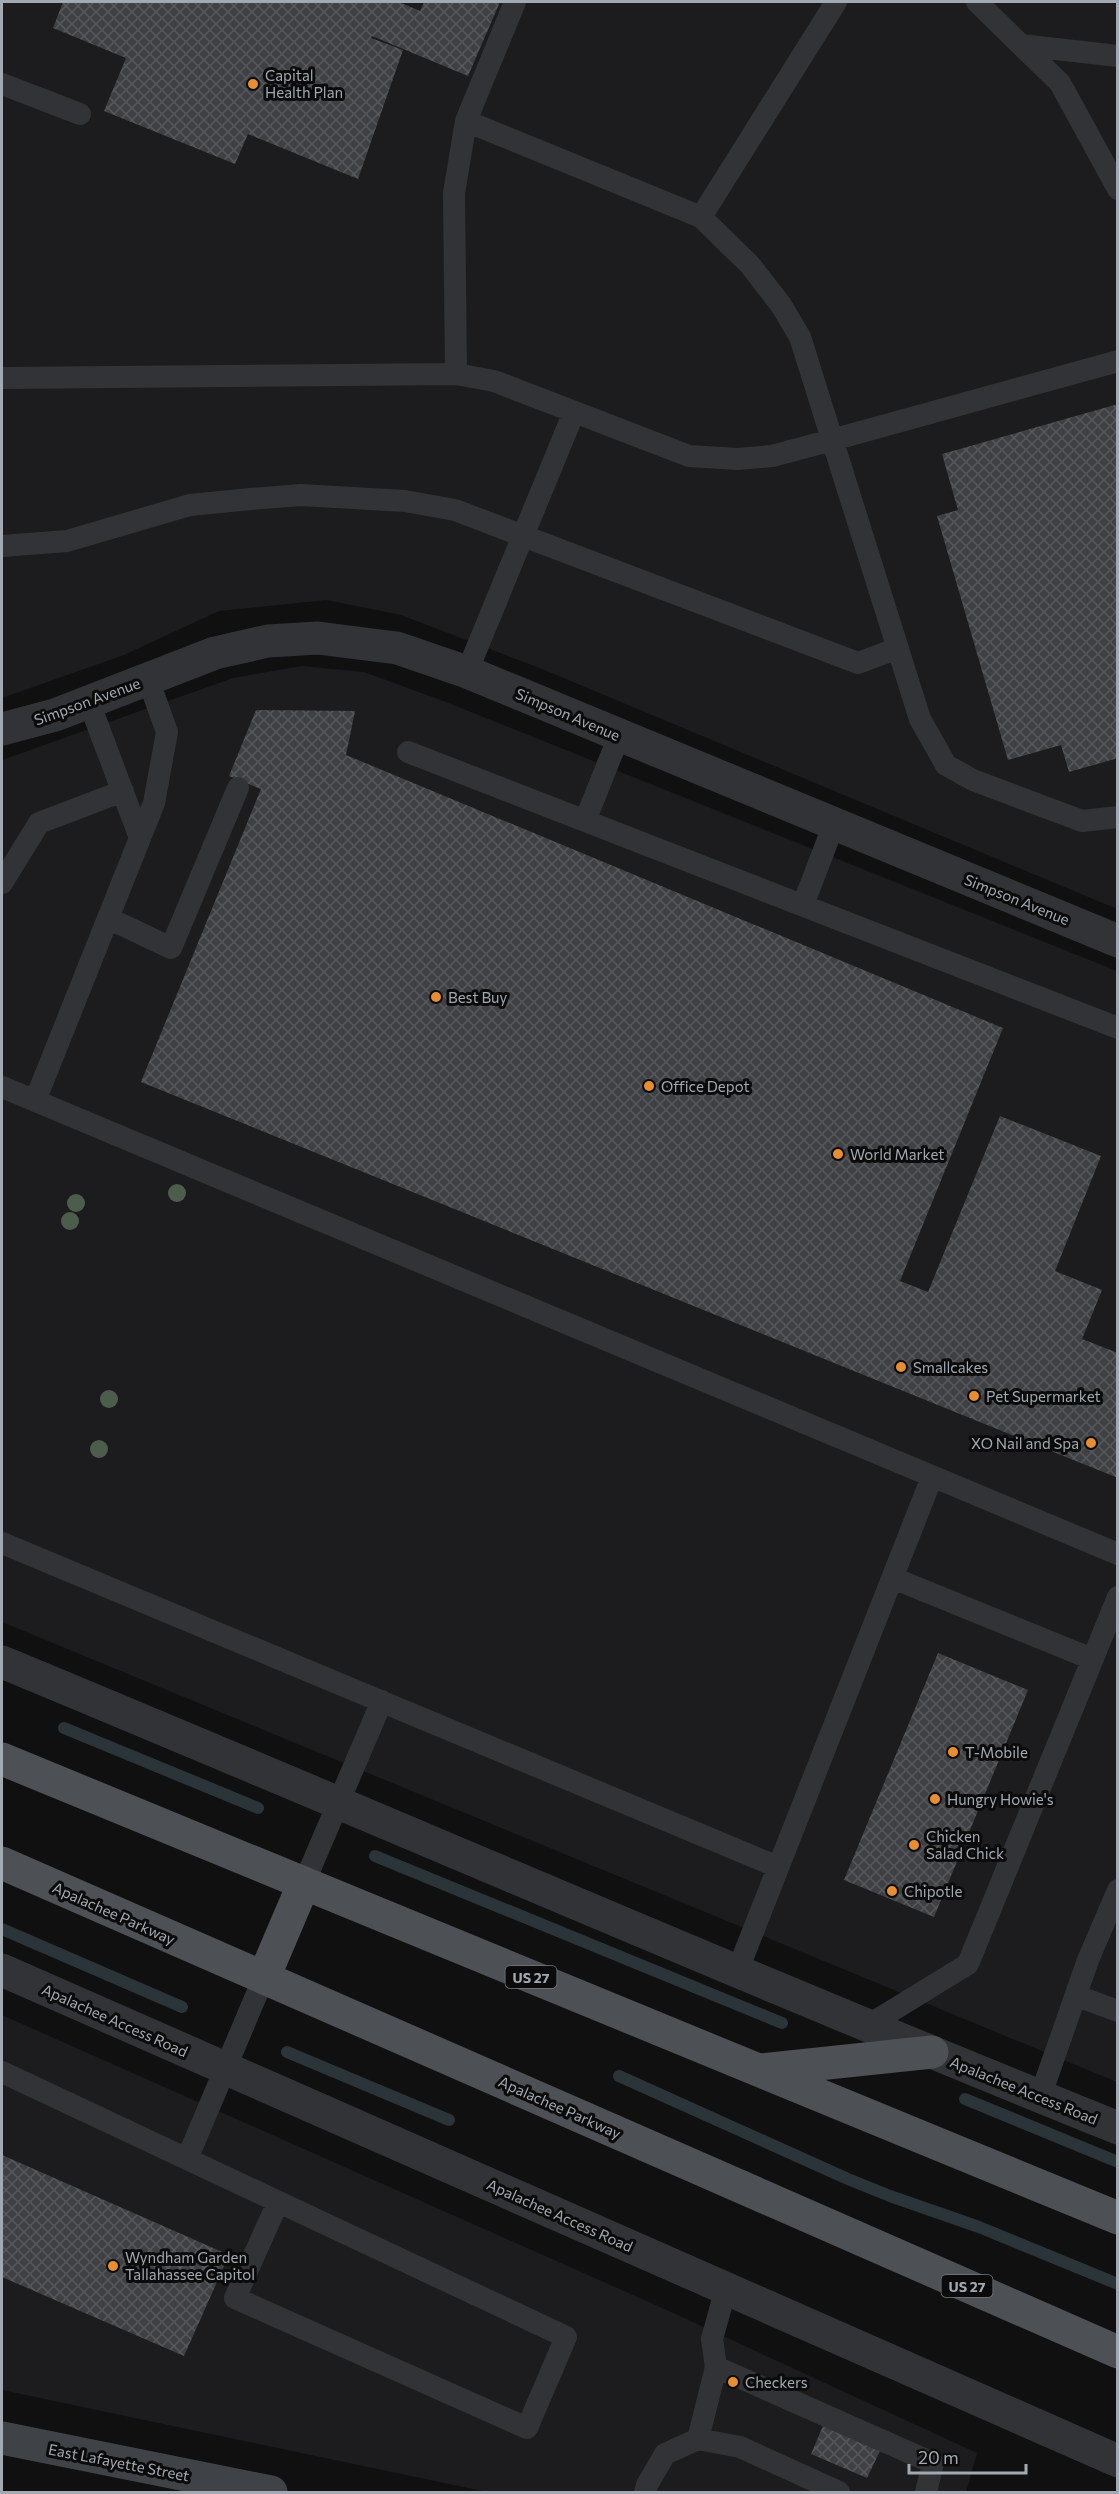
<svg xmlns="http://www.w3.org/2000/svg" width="1119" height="2494" font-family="Commissioner,sans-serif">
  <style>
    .built { fill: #1c1c1e }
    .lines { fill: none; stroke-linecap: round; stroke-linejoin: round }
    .stream { stroke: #2a3439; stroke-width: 12 }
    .building { fill: url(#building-cross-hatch) }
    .lane { stroke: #313336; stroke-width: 22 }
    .street { stroke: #313336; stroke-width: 33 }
    .secondary { stroke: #3f4246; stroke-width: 33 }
    .primary { stroke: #4d5055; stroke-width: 33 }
    .tree { fill: #4c5d4b }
    .poi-dot { fill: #e78e32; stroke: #0b0b0c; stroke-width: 2 }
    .labels { text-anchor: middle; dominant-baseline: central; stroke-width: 6; stroke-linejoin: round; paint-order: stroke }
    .shield { fill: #0b0b0c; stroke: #757a80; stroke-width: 1.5 }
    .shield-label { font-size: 14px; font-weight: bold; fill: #a2a9b1 }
    .poi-label { font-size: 15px; fill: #a2a9b1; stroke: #0b0b0c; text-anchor: start }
    .street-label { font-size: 15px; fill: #a2a9b1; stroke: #0b0b0c }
  </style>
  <defs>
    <pattern id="building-cross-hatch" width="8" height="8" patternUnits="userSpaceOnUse" patternTransform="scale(1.5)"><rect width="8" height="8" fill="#3f4044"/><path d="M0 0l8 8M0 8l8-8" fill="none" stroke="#58595d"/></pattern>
  </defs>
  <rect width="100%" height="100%" fill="#101011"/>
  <!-- built -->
  <path class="built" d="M2,2H1117V909L542,669L401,615L326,600L219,611L124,655L2,698Z
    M302,666L364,672L446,702L1117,971V2082L2,1622V760L233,678Z
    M2,2015L669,2311L977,2453L966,2492H487L2,2390Z"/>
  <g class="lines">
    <!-- stream -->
    <path class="stream" d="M64,1728L258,1808
      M375,1856L782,2023
      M2,1929L182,2007
      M287,2052L449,2120
      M619,2076L848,2179L890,2196L979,2227L1118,2284
      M965,2099L1118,2162"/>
  </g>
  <!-- building -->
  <path class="building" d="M63,2H399L420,11L424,2H500L468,76L372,36L371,38L403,50L358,179L248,134L235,164L104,111L126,58L53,28Z
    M1118,404V758L1069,772L1061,745L1008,760L937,516L958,510L942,454Z
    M256,710L355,711L346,755L1003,1028L900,1281L928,1292L1000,1116L1101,1156L1055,1271L1102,1290L1082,1339L1118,1353V1478L141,1082L261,789L229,776Z
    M938,1653L1028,1690L934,1917L844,1880Z
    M2,2155L229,2255L184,2356L2,2277Z
    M823,2426L880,2451L867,2478L811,2454Z"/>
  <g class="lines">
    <!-- lane -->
    <path class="lane" d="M977,2L1060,83L1118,189
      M1021,45L1118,56
      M2,84L80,114
      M466,121L701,217L750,265L781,305L800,337L920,719L946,765L973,780L1082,821L1118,817
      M701,217L836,2
      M456,374L454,193L466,121L515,2
      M2,378L456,374L494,381L689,456L738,459L772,456L832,440L1118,361
      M2,546L67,541L190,505L251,499L301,495L405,501L455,510L858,663L898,648
      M467,672L574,412
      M89,702L140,838
      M408,752L1118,1028
      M585,821L619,736
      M2,883L39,823L123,791
      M803,905L834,824
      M108,918L171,948L238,788
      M2,1087L1118,1554
      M35,1101L154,803L167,732L148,679
      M2,1543L778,1867
      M893,1578L1092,1659
      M304,1883L382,1701
      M737,1972L932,1477
      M1077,1996L1118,2011
      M867,2026L968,1964L1118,1597
      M2,2072L566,2337L527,2428L235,2298L278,2202
      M1040,2097L1088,1960L1118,1890
      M187,2159L264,1977
      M716,2367L933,2463L926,2492
      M698,2439L716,2367L712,2339L726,2288
      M645,2492L647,2485L665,2454L698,2439L740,2447L839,2492"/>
    <!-- street -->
    <path class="street" d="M2,729L55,715L215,653L268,641L318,638L397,648L467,672L1118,941
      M2,1662C374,1816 743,1977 1118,2128
      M2,1970L1118,2461"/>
    <!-- secondary -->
    <path class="secondary" d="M2,2438L271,2492"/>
    <!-- primary -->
    <path class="primary" d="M2,1759L1118,2218
      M2,1863L1118,2352
      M264,1977L304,1883
      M761,2070L932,2052"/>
  </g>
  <!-- trees -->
  <g class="tree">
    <circle cx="177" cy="1193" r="9"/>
    <circle cx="76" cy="1203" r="9"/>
    <circle cx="70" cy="1221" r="9"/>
    <circle cx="109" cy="1399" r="9"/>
    <circle cx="99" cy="1449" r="9"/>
  </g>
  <!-- markers -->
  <g class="poi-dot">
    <circle cx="253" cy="84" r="6"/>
    <circle cx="436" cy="997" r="6"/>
    <circle cx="649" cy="1086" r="6"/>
    <circle cx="838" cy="1154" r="6"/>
    <circle cx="901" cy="1367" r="6"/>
    <circle cx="974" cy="1396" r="6"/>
    <circle cx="1091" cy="1443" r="6"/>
    <circle cx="953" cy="1752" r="6"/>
    <circle cx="935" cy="1799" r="6"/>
    <circle cx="914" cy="1845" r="6"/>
    <circle cx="892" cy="1891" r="6"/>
    <circle cx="113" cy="2266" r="6"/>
    <circle cx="733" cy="2382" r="6"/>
  </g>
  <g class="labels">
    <!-- shield labels -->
    <g class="shield">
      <rect x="505.5" y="1966" width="51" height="22" rx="4.5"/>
      <rect x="941.5" y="2275" width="51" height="22" rx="4.5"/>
    </g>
    <g class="shield-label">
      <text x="531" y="1977">US 27</text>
      <text x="967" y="2286">US 27</text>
    </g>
    <!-- poi labels -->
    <g class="poi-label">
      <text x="265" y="75">Capital<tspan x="265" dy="17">Health Plan</tspan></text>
      <text x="448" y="997">Best Buy</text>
      <text x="661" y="1086">Office Depot</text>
      <text x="850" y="1154">World Market</text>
      <text x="913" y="1367">Smallcakes</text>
      <text x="986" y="1396">Pet Supermarket</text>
      <text x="1079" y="1443" text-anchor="end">XO Nail and Spa</text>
      <text x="965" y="1752">T-Mobile</text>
      <text x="947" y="1799">Hungry Howie's</text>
      <text x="926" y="1836">Chicken<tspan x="926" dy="17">Salad Chick</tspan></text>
      <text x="904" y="1891">Chipotle</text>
      <text x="125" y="2257">Wyndham Garden<tspan x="125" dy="17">Tallahassee Capitol</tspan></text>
      <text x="745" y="2382">Checkers</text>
    </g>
    <!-- street labels -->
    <g class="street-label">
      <text transform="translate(87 701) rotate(-20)">Simpson Avenue</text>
      <text transform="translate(568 714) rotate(23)">Simpson Avenue</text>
      <text transform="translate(1017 899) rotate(22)">Simpson Avenue</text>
      <text transform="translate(114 1913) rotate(24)">Apalachee Parkway</text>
      <text transform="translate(115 2020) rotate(24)">Apalachee Access Road</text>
      <text transform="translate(1024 2090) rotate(22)">Apalachee Access Road</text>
      <text transform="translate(560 2107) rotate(24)">Apalachee Parkway</text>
      <text transform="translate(560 2215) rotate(24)">Apalachee Access Road</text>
      <text transform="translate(119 2462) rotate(11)">East Lafayette Street</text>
    </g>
  </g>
  <!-- border -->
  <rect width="1119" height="2494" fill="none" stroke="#a2a9b1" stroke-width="6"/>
  <!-- scale -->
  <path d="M909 2464v9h117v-9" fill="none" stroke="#a2a9b1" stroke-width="3"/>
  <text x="918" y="2464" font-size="18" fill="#a2a9b1" stroke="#0b0b0c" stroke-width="4.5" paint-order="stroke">20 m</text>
</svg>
